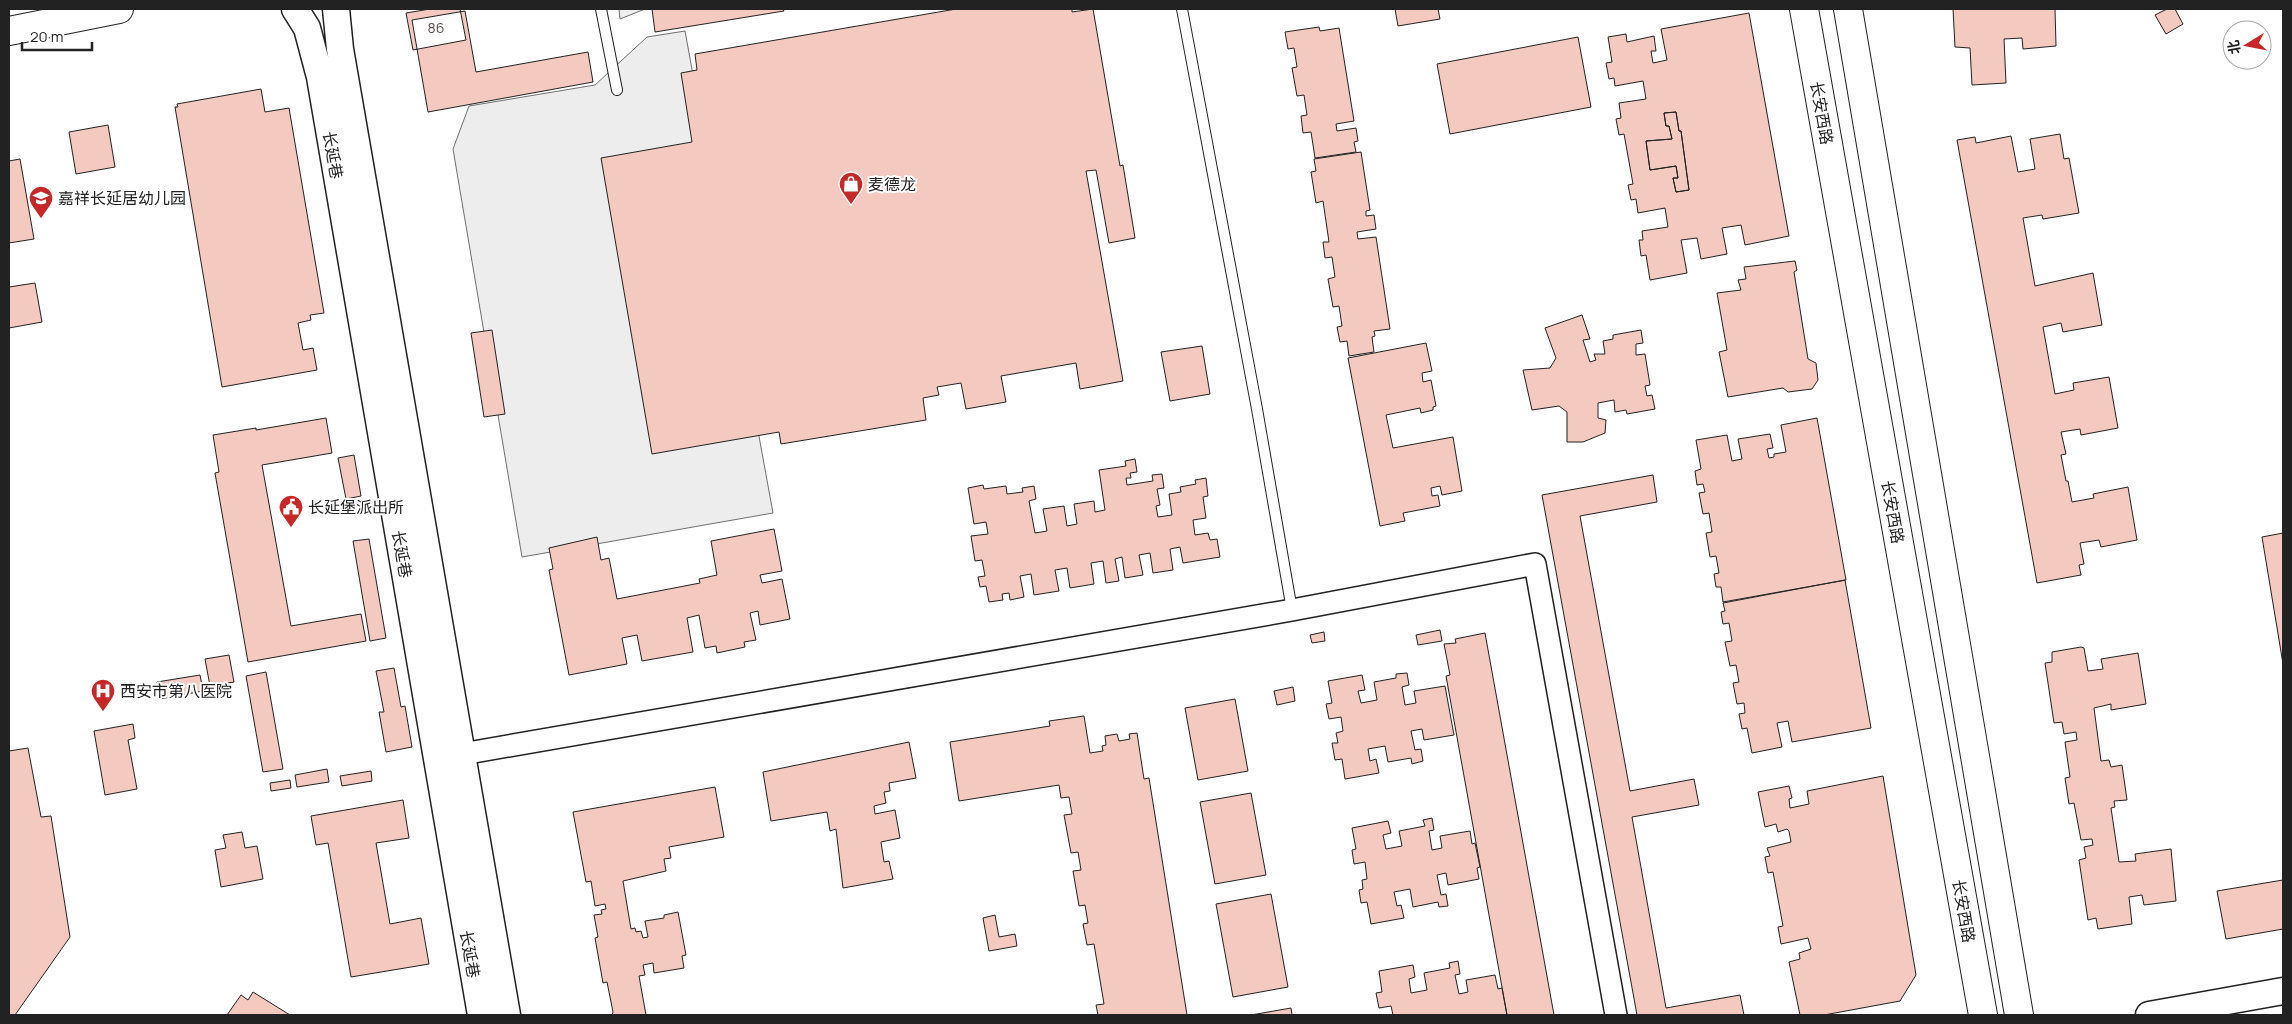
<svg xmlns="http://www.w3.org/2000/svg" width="2292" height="1024" font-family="Manrope,'Noto Sans SC',sans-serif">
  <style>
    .green { fill: #eee; stroke: #6f6f6f }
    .parking { fill: #ededed; stroke: #6f6f6f }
    .building { fill: #f3c9c0; stroke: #222; fill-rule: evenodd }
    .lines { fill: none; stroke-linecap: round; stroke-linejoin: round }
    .service-casing { stroke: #222; stroke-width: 12 }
    .minor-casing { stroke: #222; stroke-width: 24 }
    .tertiary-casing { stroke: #222; stroke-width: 29 }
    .secondary-casing { stroke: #222; stroke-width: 30 }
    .service { stroke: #fff; stroke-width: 10 }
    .minor { stroke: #fff; stroke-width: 21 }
    .tertiary { stroke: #fff; stroke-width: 26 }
    .secondary { stroke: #fff; stroke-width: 28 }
    .labels { text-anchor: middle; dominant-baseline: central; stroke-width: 4; stroke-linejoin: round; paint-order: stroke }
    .number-label { font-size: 14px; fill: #564c4a }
    .street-label { font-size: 16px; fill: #222; stroke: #fff }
    .poi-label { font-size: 16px; fill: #222; stroke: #fff; text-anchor: start }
  </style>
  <rect width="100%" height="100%" fill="#fff"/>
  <!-- green -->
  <path class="green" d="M619,9H645L620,19Z"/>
  <!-- parking -->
  <path class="parking" d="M685,31L773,513L522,557L453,149L469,106L595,85L647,37Z"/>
  <!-- building -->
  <path class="building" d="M430,9H460L466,40L413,50L406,13Z
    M652,9H783L784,11L655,32Z
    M956,9H1072V12L1093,9L1120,166L1123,165L1135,238L1109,243L1096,170L1086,171L1123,381L1080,389L1076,363L1001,376L1006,402L966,409L961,383L937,387L939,395L923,398L926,420L781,444L779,432L652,454L601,158L692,142L681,73L697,70L695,54Z
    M1395,9H1438L1440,19L1398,26Z
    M1953,9H2055L2056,46L2023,49L2022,38L2004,39L2006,83L1972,85L1970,48L1955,47Z
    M2167,9H2175L2183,24L2166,34L2155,15Z
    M465,11L476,72L588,52L593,82L428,112L412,20Z
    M1749,13L1789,236L1745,245L1741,225L1722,228L1727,254L1701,259L1697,238L1681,240L1687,273L1650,280L1646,255L1641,256L1639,240H1643L1642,231L1668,227L1665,208L1638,213L1636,199L1631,200L1628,185L1633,184L1624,134L1619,135L1616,119L1621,118L1619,103L1646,99L1643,81L1615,86L1614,78L1609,79L1606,63L1612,62L1608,37L1626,34L1627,42L1654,36L1656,51H1651L1653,63L1667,60L1661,29ZM1676,112L1679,131H1681L1689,190L1676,192L1673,178H1678L1676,166L1650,170L1646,141L1672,139L1669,126H1666L1664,113Z
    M1319,27L1320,31L1339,28L1354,121L1336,124L1337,131L1356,128L1358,141L1354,142L1356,152L1315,158L1311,132L1303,133L1301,116L1307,115L1304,95L1297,96L1292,68L1297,67L1294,48L1288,49L1285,32Z
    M1578,37L1591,107L1450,134L1437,64Z
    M261,89L265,112L289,108L324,313L310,315L311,320L298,323L303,350L313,348L317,370L222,387L175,107H178L177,104Z
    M1676,112L1679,131H1681L1689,190L1676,192L1673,178H1678L1676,166L1650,170L1646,141L1672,139L1669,126H1666L1664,113Z
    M108,125L115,167L76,174L69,132Z
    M2060,134L2064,159L2069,158L2079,213L2043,219L2042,215L2023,218L2035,286L2093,273L2102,325L2063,332L2061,323L2043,327L2055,394L2074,390L2073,383L2109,377L2118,428L2081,435L2080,429L2061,432L2066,454L2061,455L2066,481H2068L2072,502L2094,498L2093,494L2128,487L2137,540L2101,547L2099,540L2080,543L2084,564L2079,565L2081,575L2037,583L1957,140L1975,137L1976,143L2011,136L2018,172L2035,169L2030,139Z
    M1361,152L1370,210L1366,211V216L1374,215L1376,229L1357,232L1358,239L1376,237L1390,329L1374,331L1375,336L1372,337L1374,352L1349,356L1347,341L1340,342L1337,327L1342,326L1339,306L1333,307L1328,279L1335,277L1332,257L1325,258L1323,242H1329L1323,201L1316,203L1311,172L1316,171L1314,159Z
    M20,159L34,239L9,243V161Z
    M1795,261L1797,270L1794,272L1808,359L1816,363L1818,380L1812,389L1788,392L1783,388L1728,397L1719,352L1727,350L1717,293L1741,290L1738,280L1746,279L1744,267Z
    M35,283L42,322L9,328V287Z
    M1582,315L1590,339L1583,340L1590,362L1596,360L1594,354H1605L1603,341L1613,339V335L1641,330L1643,343L1636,344V355L1645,354L1650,385L1645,386L1647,396L1652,395L1655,409L1627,414L1626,410L1615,412L1614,400L1598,403V418L1606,420L1605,433L1583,442H1567V412L1559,406L1532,410L1523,370L1550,368L1556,358L1545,328Z
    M492,330L505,414L484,417L471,333Z
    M1426,343L1432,371L1422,373L1423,382L1431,380L1436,406L1433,407V410L1421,413L1420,408L1386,415L1393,448L1453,437L1462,491L1442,495L1440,486L1431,488L1432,496L1438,495L1440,506L1403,513L1405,521L1380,526L1348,358Z
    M1202,346L1210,394L1170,401L1161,352Z
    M326,418L332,453L262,465L291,626L361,614L366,641L248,662L215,473L219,472L213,435L256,428V430Z
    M1817,418L1846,580L1723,602L1721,587H1716L1714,574L1719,573L1716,556L1710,557L1706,533L1712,532L1709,513L1703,514L1699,493L1705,492L1703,484L1697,485L1695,471L1701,469L1696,440L1727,435L1732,461L1742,459L1738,439L1770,434L1773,448L1767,449L1769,458L1774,457V454L1786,452L1781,425Z
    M354,455L361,496L346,499L338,458Z
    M1135,459L1137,472L1130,473L1131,478H1126L1127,485L1153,481L1152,475L1162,474L1164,488L1157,489L1160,505L1156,506L1158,517L1172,515L1169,494L1181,492L1180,487L1196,484L1195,480L1206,478L1208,496L1203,497L1206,518L1193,520L1195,535L1208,533L1210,540L1217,539L1220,557L1183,563L1180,547L1170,549L1173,570L1153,573L1150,553L1139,555L1143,575L1125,578L1122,557L1115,559L1119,581L1106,583L1103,561L1091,563L1094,584L1070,588L1067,568L1055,570L1059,591L1034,595L1031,574L1020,576L1024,597L1010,600L1009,593L1002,594L1003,600L989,602L986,586L980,587L978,577L985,576L982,560L975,561L971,536L988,534L986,522L974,524L968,488L983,485L984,489L1006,486L1007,494L1023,492L1022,488L1034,486L1036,499L1029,501L1035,533L1047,531L1043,509L1064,506L1067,526L1077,524L1074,504L1094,501L1095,512L1105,510L1099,470L1126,466L1125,461Z
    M1653,475L1657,502L1580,516L1630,791L1694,779L1699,805L1632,817L1666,1008L1740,995L1744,1015H1637L1542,495Z
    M774,529L782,571L760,575L762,583L782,579L790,619L760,625L758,611L750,613L756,640L744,642L745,647L717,653L716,646L705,648L699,615L687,618L693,652L642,661L637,635L622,638L627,664L569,675L549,570L553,569L549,548L597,537L601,560L609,558L617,599L700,583L699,579L717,575L711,541Z
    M2283,533V664L2262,537Z
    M369,539L386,638L370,641L353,541Z
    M1845,580L1871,728L1792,742L1788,721L1777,723L1782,747L1752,753L1747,728L1742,729L1739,714L1745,713L1744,703L1737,704L1733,683L1739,682L1736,665L1730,666L1725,642L1732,641L1729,623L1723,624L1721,612L1725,611L1723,603Z
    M1440,630L1442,641L1418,645L1416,635Z
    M1324,632L1325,641L1312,643L1310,635Z
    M1485,633L1554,1015H1507L1446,676L1450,675L1444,644L1456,643L1455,639Z
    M2081,647L2084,648L2088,671L2103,669L2101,659L2138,653L2146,704L2111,710V704L2094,708L2101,761L2109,760L2111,767L2122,765L2127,800L2114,801L2115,807L2111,808L2119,862L2136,861L2135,854L2171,849L2176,901L2144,905L2142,895L2129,897L2132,924L2098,929L2096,918L2088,920L2079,860L2086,858L2084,847L2093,845L2092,839L2081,840L2074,803L2069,804L2065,778L2070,777L2065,742L2077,740L2076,732L2064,734L2062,722L2054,723L2045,663L2052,662V652Z
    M229,655L234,682L210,686L205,659Z
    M394,668L401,707L405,706L412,747L386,752L379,712H384L376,671Z
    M266,672L283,769L263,772L246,676Z
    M1407,673L1409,685L1402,687L1405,705L1416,703L1414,691L1445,686L1454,735L1424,740L1422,729L1411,731L1415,750L1421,749L1423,761L1412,764L1411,758L1388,762L1385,746L1368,749L1370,761L1376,759L1379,773L1345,779L1342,759L1335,760L1332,743H1338L1336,733L1343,731L1341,717L1329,719L1326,704L1332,703L1328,681L1362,675L1365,690L1358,691L1361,703L1377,700L1374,682L1396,678V674Z
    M200,675L203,691L160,699L157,682Z
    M1293,687L1295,701L1277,705L1274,691Z
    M1235,699L1248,771L1198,780L1185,708Z
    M1084,716L1090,753L1103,751L1102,746L1106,745L1105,736L1117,734L1119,741L1130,739L1129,734L1137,733L1144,779L1149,778L1187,1015H1098L1096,1005L1104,1004L1094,944L1087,945L1083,924L1088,923L1085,905L1079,906L1073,871L1081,870L1078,852L1071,853L1064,815L1072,814L1069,797L1061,798L1059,785L959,801L950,742L1050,726L1049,721Z
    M133,724L135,738L128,740L137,789L105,795L94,731Z
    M909,742L916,778L889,783L890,791L884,792L886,803L874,806L875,814L895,810L900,838L881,842L884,862L889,861L893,879L843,888L836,829L830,831L827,812L771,821L763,772Z
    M28,748L41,817L51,816L70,937L15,1015H9V751Z
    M327,769L329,782L297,787L295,775Z
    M371,771L372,781L342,786L340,776Z
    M1883,776L1916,975L1900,1001L1824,1015H1800L1789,962L1800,959L1799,953L1811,949L1808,938L1781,944L1778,927L1783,926L1773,872L1768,873L1765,857L1770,856L1767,848L1791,842L1789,831L1787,829L1778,832L1776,824L1765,827L1758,792L1789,786L1792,798L1789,799L1790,808L1809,804L1807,791Z
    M290,780L291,788L271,791L270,783Z
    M715,787L724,837L669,847L671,858L664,859L666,871L623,881L631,929L635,928L636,932L641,931L643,938L648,937L645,921L664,918V915L678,912L686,955L682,956L684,968L654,973L653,963L643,965L645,975L639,976L646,1015H612L613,1012L607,982L603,983L595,938L598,937L594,915L602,914L601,910L606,909L605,904L595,906L591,881L586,882L573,812Z
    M1251,793L1266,875L1215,884L1200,802Z
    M403,800L409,838L376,843L390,924L421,918L429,964L351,977L328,843L316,845L311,816Z
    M1432,818L1434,830L1429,831L1432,850L1442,848L1440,836L1470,831L1472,844L1475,843L1480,867L1477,868L1479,879L1448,885L1446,873L1437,875L1441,895L1446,894L1448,906L1439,907L1438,902L1413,907L1410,889L1394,892L1397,906L1401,905L1404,918L1371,924L1367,902L1361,903L1359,890L1363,889L1362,880L1367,879L1365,862L1354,864L1352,850L1356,849L1352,828L1388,821L1391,833L1383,835L1386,849L1402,846L1399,831L1425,826L1423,820Z
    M242,832L245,848L257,846L263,879L221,887L215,850L226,848L223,835Z
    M2283,880V929L2226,939L2217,891Z
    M1271,894L1288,987L1233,997L1216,904Z
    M995,915L999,937L1015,934L1017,946L989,951L983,918Z
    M1458,961L1460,974L1455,975L1459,994L1468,992L1466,980L1495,975L1498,989L1502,988L1507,1015H1393L1391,1006L1379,1008L1376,993L1382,992L1379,971L1413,965L1415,977L1409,979L1411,993L1427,990L1424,973L1450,968L1449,963Z
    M253,992L290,1015H227L241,995L248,1000Z
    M1291,1008L1292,1015H1251Z"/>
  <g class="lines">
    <defs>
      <path id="service" d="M601,9L617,90
        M1182,9L1257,409L1292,610"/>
      <path id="minor" d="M462,754L1292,610L1535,564L1616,1015"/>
      <path id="tertiary" d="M295,9L307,28L320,77L481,1015
        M336,9L340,49L507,1015
        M2149,1015L2283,991"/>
      <path id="secondary" d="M1804,9L1983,1015
        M1848,9L2019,1015
        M9,31L119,9"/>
    </defs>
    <!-- service casing -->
    <use href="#service" class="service-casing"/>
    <!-- minor casing -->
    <use href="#minor" class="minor-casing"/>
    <!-- tertiary casing -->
    <use href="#tertiary" class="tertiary-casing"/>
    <!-- secondary casing -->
    <use href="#secondary" class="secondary-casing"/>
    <!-- service -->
    <use href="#service" class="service"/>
    <!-- minor -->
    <use href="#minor" class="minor"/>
    <!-- tertiary -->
    <use href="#tertiary" class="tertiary"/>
    <!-- secondary -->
    <use href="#secondary" class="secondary"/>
  </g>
  <!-- icons -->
  <defs>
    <symbol id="shop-pin" viewBox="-11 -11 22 30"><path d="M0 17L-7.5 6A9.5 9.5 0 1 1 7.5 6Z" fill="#c62828" stroke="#fff"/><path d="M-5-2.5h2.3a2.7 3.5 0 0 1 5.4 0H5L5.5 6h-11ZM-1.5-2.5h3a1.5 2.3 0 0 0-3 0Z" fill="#fff"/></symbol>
    <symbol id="school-pin" viewBox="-11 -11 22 30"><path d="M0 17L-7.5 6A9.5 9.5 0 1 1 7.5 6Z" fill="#c62828" stroke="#fff"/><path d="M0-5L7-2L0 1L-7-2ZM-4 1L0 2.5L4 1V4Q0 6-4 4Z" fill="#fff"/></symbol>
    <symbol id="civic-pin" viewBox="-11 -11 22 30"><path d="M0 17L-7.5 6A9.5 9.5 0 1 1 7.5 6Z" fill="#c62828" stroke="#fff"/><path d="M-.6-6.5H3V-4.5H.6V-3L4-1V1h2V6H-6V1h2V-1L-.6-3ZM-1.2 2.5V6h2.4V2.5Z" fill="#fff"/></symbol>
    <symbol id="hospital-pin" viewBox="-11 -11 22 30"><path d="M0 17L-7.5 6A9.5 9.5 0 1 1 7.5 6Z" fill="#c62828" stroke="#fff"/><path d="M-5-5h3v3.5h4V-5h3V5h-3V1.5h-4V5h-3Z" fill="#fff"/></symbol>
  </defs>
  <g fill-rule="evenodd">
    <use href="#shop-pin" x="837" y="170" width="28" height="38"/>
    <use href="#school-pin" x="27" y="184" width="28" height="38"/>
    <use href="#civic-pin" x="277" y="493" width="28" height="38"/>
    <use href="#hospital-pin" x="89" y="677" width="28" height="38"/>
  </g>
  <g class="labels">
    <!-- number labels -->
    <g class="number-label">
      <text x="436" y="27">86</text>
    </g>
    <!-- street labels -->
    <g class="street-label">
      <text transform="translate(1822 113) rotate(80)">长安西路</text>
      <text transform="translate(333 155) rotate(80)">长延巷</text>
      <text transform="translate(1893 512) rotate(80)">长安西路</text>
      <text transform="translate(402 554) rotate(80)">长延巷</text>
      <text transform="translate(1964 911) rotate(80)">长安西路</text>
      <text transform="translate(470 954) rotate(80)">长延巷</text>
    </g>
    <!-- poi labels -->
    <g class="poi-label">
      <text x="868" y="184">麦德龙</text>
      <text x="58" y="198">嘉祥长延居幼儿园</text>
      <text x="308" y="507">长延堡派出所</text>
      <text x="120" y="691">西安市第八医院</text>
    </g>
  </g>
  <!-- border -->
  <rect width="2292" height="1024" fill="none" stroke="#222222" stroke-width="20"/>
  <!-- north arrow -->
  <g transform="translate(2247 45) rotate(260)"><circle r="24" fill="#ffffff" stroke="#a7a7a7"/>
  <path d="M0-4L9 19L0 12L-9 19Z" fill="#c62828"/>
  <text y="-8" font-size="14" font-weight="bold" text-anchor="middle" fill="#222222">北</text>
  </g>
  <!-- scale -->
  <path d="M22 42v8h70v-8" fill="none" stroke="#222222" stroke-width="2.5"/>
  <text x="30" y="42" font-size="15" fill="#222222" stroke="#ffffff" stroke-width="4" paint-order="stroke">20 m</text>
</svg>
